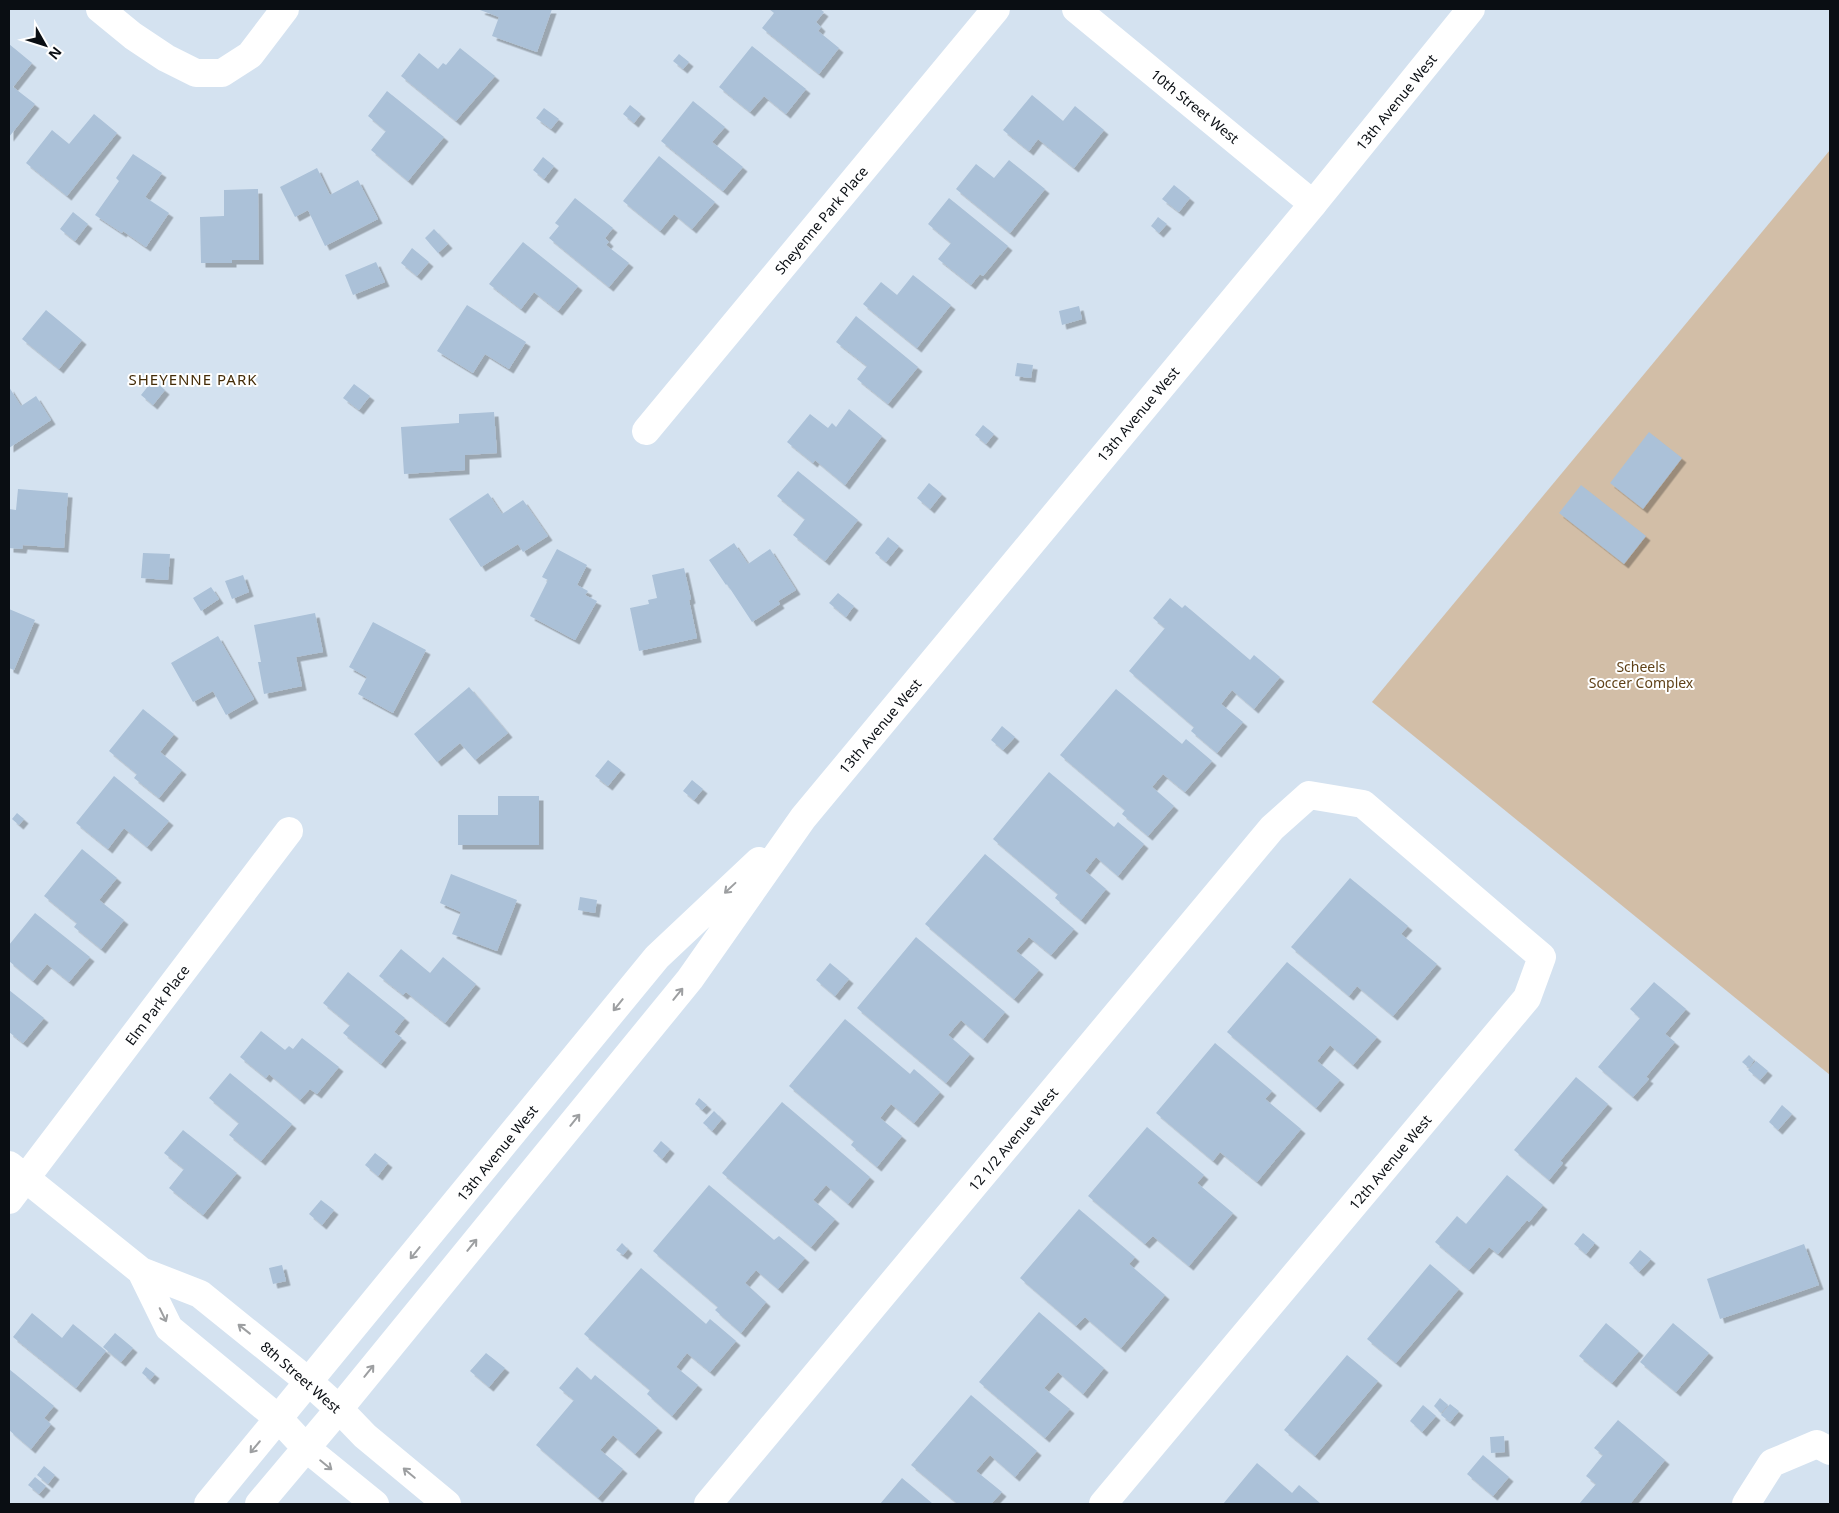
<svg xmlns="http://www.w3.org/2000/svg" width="1839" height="1513" font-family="'Noto Sans',sans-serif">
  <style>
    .green { fill: #d2bea7 }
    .building { fill: #abc1d8; filter: url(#shadow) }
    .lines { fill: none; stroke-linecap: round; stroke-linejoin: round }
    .street { stroke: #fff; stroke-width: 28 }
    .secondary { stroke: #fff; stroke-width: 28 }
    .oneway { stroke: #9d9fa1 }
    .labels { text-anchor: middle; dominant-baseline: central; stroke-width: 4; stroke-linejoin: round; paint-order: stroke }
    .street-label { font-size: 14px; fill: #0a0e13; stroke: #fff }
    .park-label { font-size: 14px; fill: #604218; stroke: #fff }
    .neighbourhood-label { font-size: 15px; letter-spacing: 1px; fill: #442c08; stroke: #fff }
  </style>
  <defs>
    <filter id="shadow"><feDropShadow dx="4.5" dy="4.5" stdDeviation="0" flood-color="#0004"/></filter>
  </defs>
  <rect width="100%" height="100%" fill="#d4e2f0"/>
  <!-- green -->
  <path class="green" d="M1830,150V1075L1372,702Z"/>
  <!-- building -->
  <path class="building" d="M481,9H552L537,52L492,36L499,17L480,10Z
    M769,9H820L824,12L816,22L821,27L818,31L839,48L819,74L762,28L774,13Z
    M9,44L32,63L13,87L35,104L9,137Z
    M752,46L806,89L786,114L764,96L750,112L719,87Z
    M460,48L495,76L456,121L401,76L419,53L438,69L443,63L446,65Z
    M679,54L689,62L683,69L673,61Z
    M387,91L444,137L408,181L371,150L386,131L368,116Z
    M1032,95L1063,121L1075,106L1104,130L1074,168L1038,139L1029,151L1003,130Z
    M693,101L725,127L712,142L743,167L723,191L661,141Z
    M630,105L641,114L634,123L623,114Z
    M544,108L559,119L551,129L536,118Z
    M94,114L117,133L67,196L26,163L52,130L69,144Z
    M133,154L162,173L145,197L169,213L146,247L123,231L122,233L95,215L119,181L116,178Z
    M659,156L715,202L692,229L674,214L660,231L623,201Z
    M543,157L554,166L544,179L533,170Z
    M1009,160L1045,189L1010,233L956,189L976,164L994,178Z
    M317,168L330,195L358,180L378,219L325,246L308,210L295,217L280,187Z
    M1174,185L1190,198L1179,212L1162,199Z
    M258,189L259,260H232V263H201L200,217L224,216V190Z
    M575,198L613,228L605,238L609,242L606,245L629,263L609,287L549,238L559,226L555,223Z
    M949,198L1008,246L983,276L980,274L971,285L938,259L951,243L928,224Z
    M73,212L88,224L75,241L60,229Z
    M1158,217L1167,224L1159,233L1151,226Z
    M434,229L448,244L438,253L425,238Z
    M523,242L578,286L558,311L534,292L521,309L489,284Z
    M412,248L429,262L417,276L401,263Z
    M376,262L385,282L353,295L345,275Z
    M913,275L951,305L917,348L863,304L881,282L897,295Z
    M467,305L526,342L509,369L485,354L473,373L437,351Z
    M1079,306L1082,319L1062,325L1059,311Z
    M46,310L82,340L59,369L22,339Z
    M856,316L918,367L888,404L857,379L867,366L836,342Z
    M1017,363L1033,365L1031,378L1015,376Z
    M153,380L165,390L153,405L141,395Z
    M354,384L370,396L359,410L343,398Z
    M9,387L21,406L36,396L51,420L9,448Z
    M849,409L882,436L845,485L815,460L813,463L787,442L810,414L828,428L832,423L836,427Z
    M494,412L497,453L465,455V470L404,474L401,427L459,423V414Z
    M983,425L994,434L986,444L975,435Z
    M1649,432L1682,458L1643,509L1610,483Z
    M798,471L858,520L825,561L793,535L805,519L777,496Z
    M929,483L942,494L930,509L917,498Z
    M1581,485L1646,536L1624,564L1559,513Z
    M18,489L68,493L64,548L23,545L22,549L9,548V509L16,510Z
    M488,493L502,514L523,500L548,536L523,552L518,544L481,567L449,519Z
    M888,537L899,546L886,562L875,553Z
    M734,543L748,564L770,549L796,590L778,601L780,604L752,622L727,584L726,585L709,560Z
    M557,549L587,565L577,585L588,591L585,595L597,601L575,640L530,616L548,580L542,577Z
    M143,553L170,554L168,580L141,578Z
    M684,568L691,599L689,600L697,638L639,651L630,608L649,604L648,600L657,598L652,575Z
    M243,575L249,592L232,599L225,581Z
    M211,587L219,599L201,611L193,598Z
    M838,593L854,606L846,617L829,603Z
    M1170,598L1182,608L1185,605L1250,660L1254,655L1280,677L1254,709L1232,690L1221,704L1243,722L1217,753L1191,731L1194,727L1129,671L1165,628L1153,618Z
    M9,609L35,620L14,670L9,668Z
    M315,613L323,652L296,657L302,686L264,694L258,662H261L254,625Z
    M373,622L426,650L393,713L358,694L367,677L349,667Z
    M218,636L254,699L226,715L213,691L193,702L171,663Z
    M469,687L508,733L475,760L460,743L437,762L414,734Z
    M1116,689L1182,744L1186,739L1212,761L1185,792L1163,774L1152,787L1174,806L1148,836L1122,814L1125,810L1060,755Z
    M143,709L174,734L160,752L182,770L159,798L134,778L137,774L109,751Z
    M1002,726L1015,737L1003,750L991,740Z
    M608,760L621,770L608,786L595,776Z
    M1049,772L1114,827L1118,822L1144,844L1118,876L1096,857L1085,871L1106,889L1081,920L1055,898L1058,894L993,839Z
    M114,776L169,821L147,847L124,828L108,849L76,823Z
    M692,780L703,789L694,800L683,791Z
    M498,796H539V845H458V815H498Z
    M17,813L24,819L19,825L12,819Z
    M82,849L117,878L99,900L124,920L101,949L74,927L77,923L44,896Z
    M985,854L1074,929L1051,955L1029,937L1016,951L1039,970L1014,999L925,924Z
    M451,874L517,900L497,951L452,934L461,912L440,903Z
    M1350,878L1408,926L1401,934L1437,964L1393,1016L1357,986L1349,996L1291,947Z
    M580,897L597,900L595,913L578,910Z
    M35,913L90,957L69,982L47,964L33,981L9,961V945Z
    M916,937L1005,1012L983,1039L961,1020L948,1035L970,1054L946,1083L857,1008Z
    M401,949L430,973L443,957L476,984L445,1023L406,992L403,995L379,976Z
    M1287,962L1377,1037L1353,1065L1330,1045L1317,1061L1340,1080L1316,1108L1227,1032Z
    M830,963L849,979L835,996L816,980Z
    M348,972L405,1018L394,1032L402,1038L381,1064L343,1033L350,1025L323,1003Z
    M1654,982L1686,1009L1665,1034L1675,1042L1646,1077L1649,1079L1633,1097L1598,1067L1640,1018L1630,1009Z
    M9,990L44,1018L23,1043L9,1032Z
    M845,1019L910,1074L914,1069L940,1092L914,1123L891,1104L880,1118L902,1136L877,1167L851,1145L854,1141L789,1086Z
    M261,1031L285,1050L289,1046L293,1049L302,1038L339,1067L317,1094L310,1089L300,1100L269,1074L266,1078L240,1057Z
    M1215,1043L1272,1091L1265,1099L1301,1129L1257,1182L1220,1152L1213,1161L1156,1113Z
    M1749,1055L1754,1060L1749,1068L1742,1062Z
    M1756,1061L1768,1071L1760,1080L1748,1070Z
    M230,1073L292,1124L261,1161L229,1135L239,1123L209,1098Z
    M1576,1077L1608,1104L1560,1161L1563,1163L1549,1180L1514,1150Z
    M699,1098L707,1105L702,1110L695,1104Z
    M782,1102L870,1177L848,1204L826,1185L813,1200L835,1219L811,1247L722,1173Z
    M1782,1105L1792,1114L1778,1130L1769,1122Z
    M714,1111L722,1119L712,1131L703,1123Z
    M1147,1127L1204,1175L1197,1183L1233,1213L1189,1266L1153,1236L1145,1244L1088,1196Z
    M183,1130L237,1173L203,1215L169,1188L184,1169L164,1153Z
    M661,1141L670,1149L662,1159L653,1151Z
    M375,1153L388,1163L378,1176L365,1165Z
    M1507,1175L1543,1205L1529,1222L1527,1220L1498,1254L1489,1247L1469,1270L1435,1242L1457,1216L1466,1224Z
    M709,1185L774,1240L779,1236L805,1258L778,1289L756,1270L745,1283L766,1302L741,1333L715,1310L718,1307L653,1251Z
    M321,1200L334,1210L322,1225L309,1214Z
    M1079,1209L1135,1257L1129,1264L1165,1295L1121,1348L1085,1317L1076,1326L1020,1278Z
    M1583,1233L1595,1243L1586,1254L1574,1244Z
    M622,1243L628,1249L623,1255L616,1250Z
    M1804,1244L1819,1285L1720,1319L1707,1279Z
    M1640,1250L1651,1259L1639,1272L1629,1263Z
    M1430,1264L1459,1289L1396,1363L1367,1339Z
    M282,1265L286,1281L273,1284L269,1268Z
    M641,1268L706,1324L710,1319L736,1341L710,1372L687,1353L676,1367L698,1385L672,1416L647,1394L650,1390L584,1334Z
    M1039,1312L1104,1368L1083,1394L1058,1372L1044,1388L1070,1409L1045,1438L979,1382Z
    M32,1313L62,1338L73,1324L106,1351L76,1388L13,1337Z
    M1606,1323L1639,1351L1612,1383L1579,1356Z
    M1673,1323L1709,1353L1676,1392L1640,1362Z
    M115,1333L133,1348L121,1362L103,1347Z
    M486,1353L505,1368L489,1387L470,1371Z
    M1347,1355L1378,1381L1315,1456L1284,1430Z
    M146,1367L155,1374L150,1380L142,1373Z
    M577,1367L591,1380L595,1375L658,1428L635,1454L613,1435L600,1450L623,1469L598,1498L536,1445L574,1400L559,1388Z
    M9,1369L54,1406L44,1418L51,1424L31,1449L9,1430Z
    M971,1395L1037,1451L1015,1477L990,1455L976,1471L1002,1492L991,1504H958L911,1465Z
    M1440,1398L1448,1405L1441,1413L1434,1406Z
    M1450,1404L1459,1411L1450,1422L1441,1415Z
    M1423,1405L1436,1416L1422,1432L1410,1421Z
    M1618,1420L1665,1460L1630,1504H1579L1596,1484L1586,1476L1603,1455L1594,1448Z
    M1504,1436L1505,1452L1491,1453L1490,1437Z
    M1483,1455L1509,1477L1493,1496L1467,1474Z
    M1257,1463L1292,1493L1299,1485L1321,1504H1223Z
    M44,1466L55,1475L48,1484L37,1475Z
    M35,1477L46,1486L39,1494L28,1485Z
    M902,1478L933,1504H880Z"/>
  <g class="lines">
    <!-- street -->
    <path class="street" d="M100,9L133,36L166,58L196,73H222L250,55L285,9
      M1313,204L1471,9
      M646,431L996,9
      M9,1165L141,1271L200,1294L309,1382
      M9,1200L289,831
      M141,1271L169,1328L279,1419
      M708,1504L1272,828L1309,795L1363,804L1542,957L1527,998L1103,1504
      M1746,1504L1772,1463L1817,1444L1830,1451"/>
    <!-- secondary -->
    <path class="secondary" d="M309,1382L339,1409L365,1436L447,1504
      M279,1419L306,1448L375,1504
      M208,1504L657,957L759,861
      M259,1504L339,1409L690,979L803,818L1313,204L1076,9"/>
  </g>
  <!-- one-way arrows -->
  <defs><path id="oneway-shaft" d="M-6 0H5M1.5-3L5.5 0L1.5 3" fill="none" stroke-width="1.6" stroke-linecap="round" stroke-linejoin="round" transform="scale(1.25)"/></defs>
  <g class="oneway">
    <use href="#oneway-shaft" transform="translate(730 888) rotate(137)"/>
    <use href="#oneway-shaft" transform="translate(678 994) rotate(-51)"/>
    <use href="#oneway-shaft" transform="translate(618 1005) rotate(129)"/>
    <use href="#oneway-shaft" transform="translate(575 1120) rotate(-51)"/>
    <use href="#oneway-shaft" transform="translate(472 1245) rotate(-51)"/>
    <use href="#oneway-shaft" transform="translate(415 1253) rotate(129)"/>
    <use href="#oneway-shaft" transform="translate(163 1315) rotate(64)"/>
    <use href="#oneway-shaft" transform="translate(244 1329) rotate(-142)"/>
    <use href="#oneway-shaft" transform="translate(369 1371) rotate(-51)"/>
    <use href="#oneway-shaft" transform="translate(255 1447) rotate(130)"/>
    <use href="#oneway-shaft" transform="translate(326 1465) rotate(39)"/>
    <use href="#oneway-shaft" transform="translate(409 1473) rotate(-140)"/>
  </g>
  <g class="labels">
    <!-- street labels -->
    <g class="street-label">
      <text transform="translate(1396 102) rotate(-51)">13th Avenue West</text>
      <text transform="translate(1195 106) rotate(39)">10th Street West</text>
      <text transform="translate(821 220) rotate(-50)">Sheyenne Park Place</text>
      <text transform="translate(1138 414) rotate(-50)">13th Avenue West</text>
      <text transform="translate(880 726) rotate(-50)">13th Avenue West</text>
      <text transform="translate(157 1005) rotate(-53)">Elm Park Place</text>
      <text transform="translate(1013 1139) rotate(-50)">12 1/2 Avenue West</text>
      <text transform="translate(497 1153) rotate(-51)">13th Avenue West</text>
      <text transform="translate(1390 1162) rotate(-50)">12th Avenue West</text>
      <text transform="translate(301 1377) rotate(41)">8th Street West</text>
    </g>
    <!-- park labels -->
    <g class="park-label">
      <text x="1641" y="666">Scheels<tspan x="1641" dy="16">Soccer Complex</tspan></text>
    </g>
    <!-- neighbourhood labels -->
    <g class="neighbourhood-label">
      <text x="193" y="379">SHEYENNE PARK</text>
    </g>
  </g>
  <!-- border -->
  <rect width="1839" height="1513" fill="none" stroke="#0a0e13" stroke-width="20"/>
  <!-- north arrow -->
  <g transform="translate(45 45) rotate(129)" stroke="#ffffff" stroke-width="4" paint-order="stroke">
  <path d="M0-4L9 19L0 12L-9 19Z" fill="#0a0e13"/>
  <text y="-8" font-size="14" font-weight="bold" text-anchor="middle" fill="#0a0e13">N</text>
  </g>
</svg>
